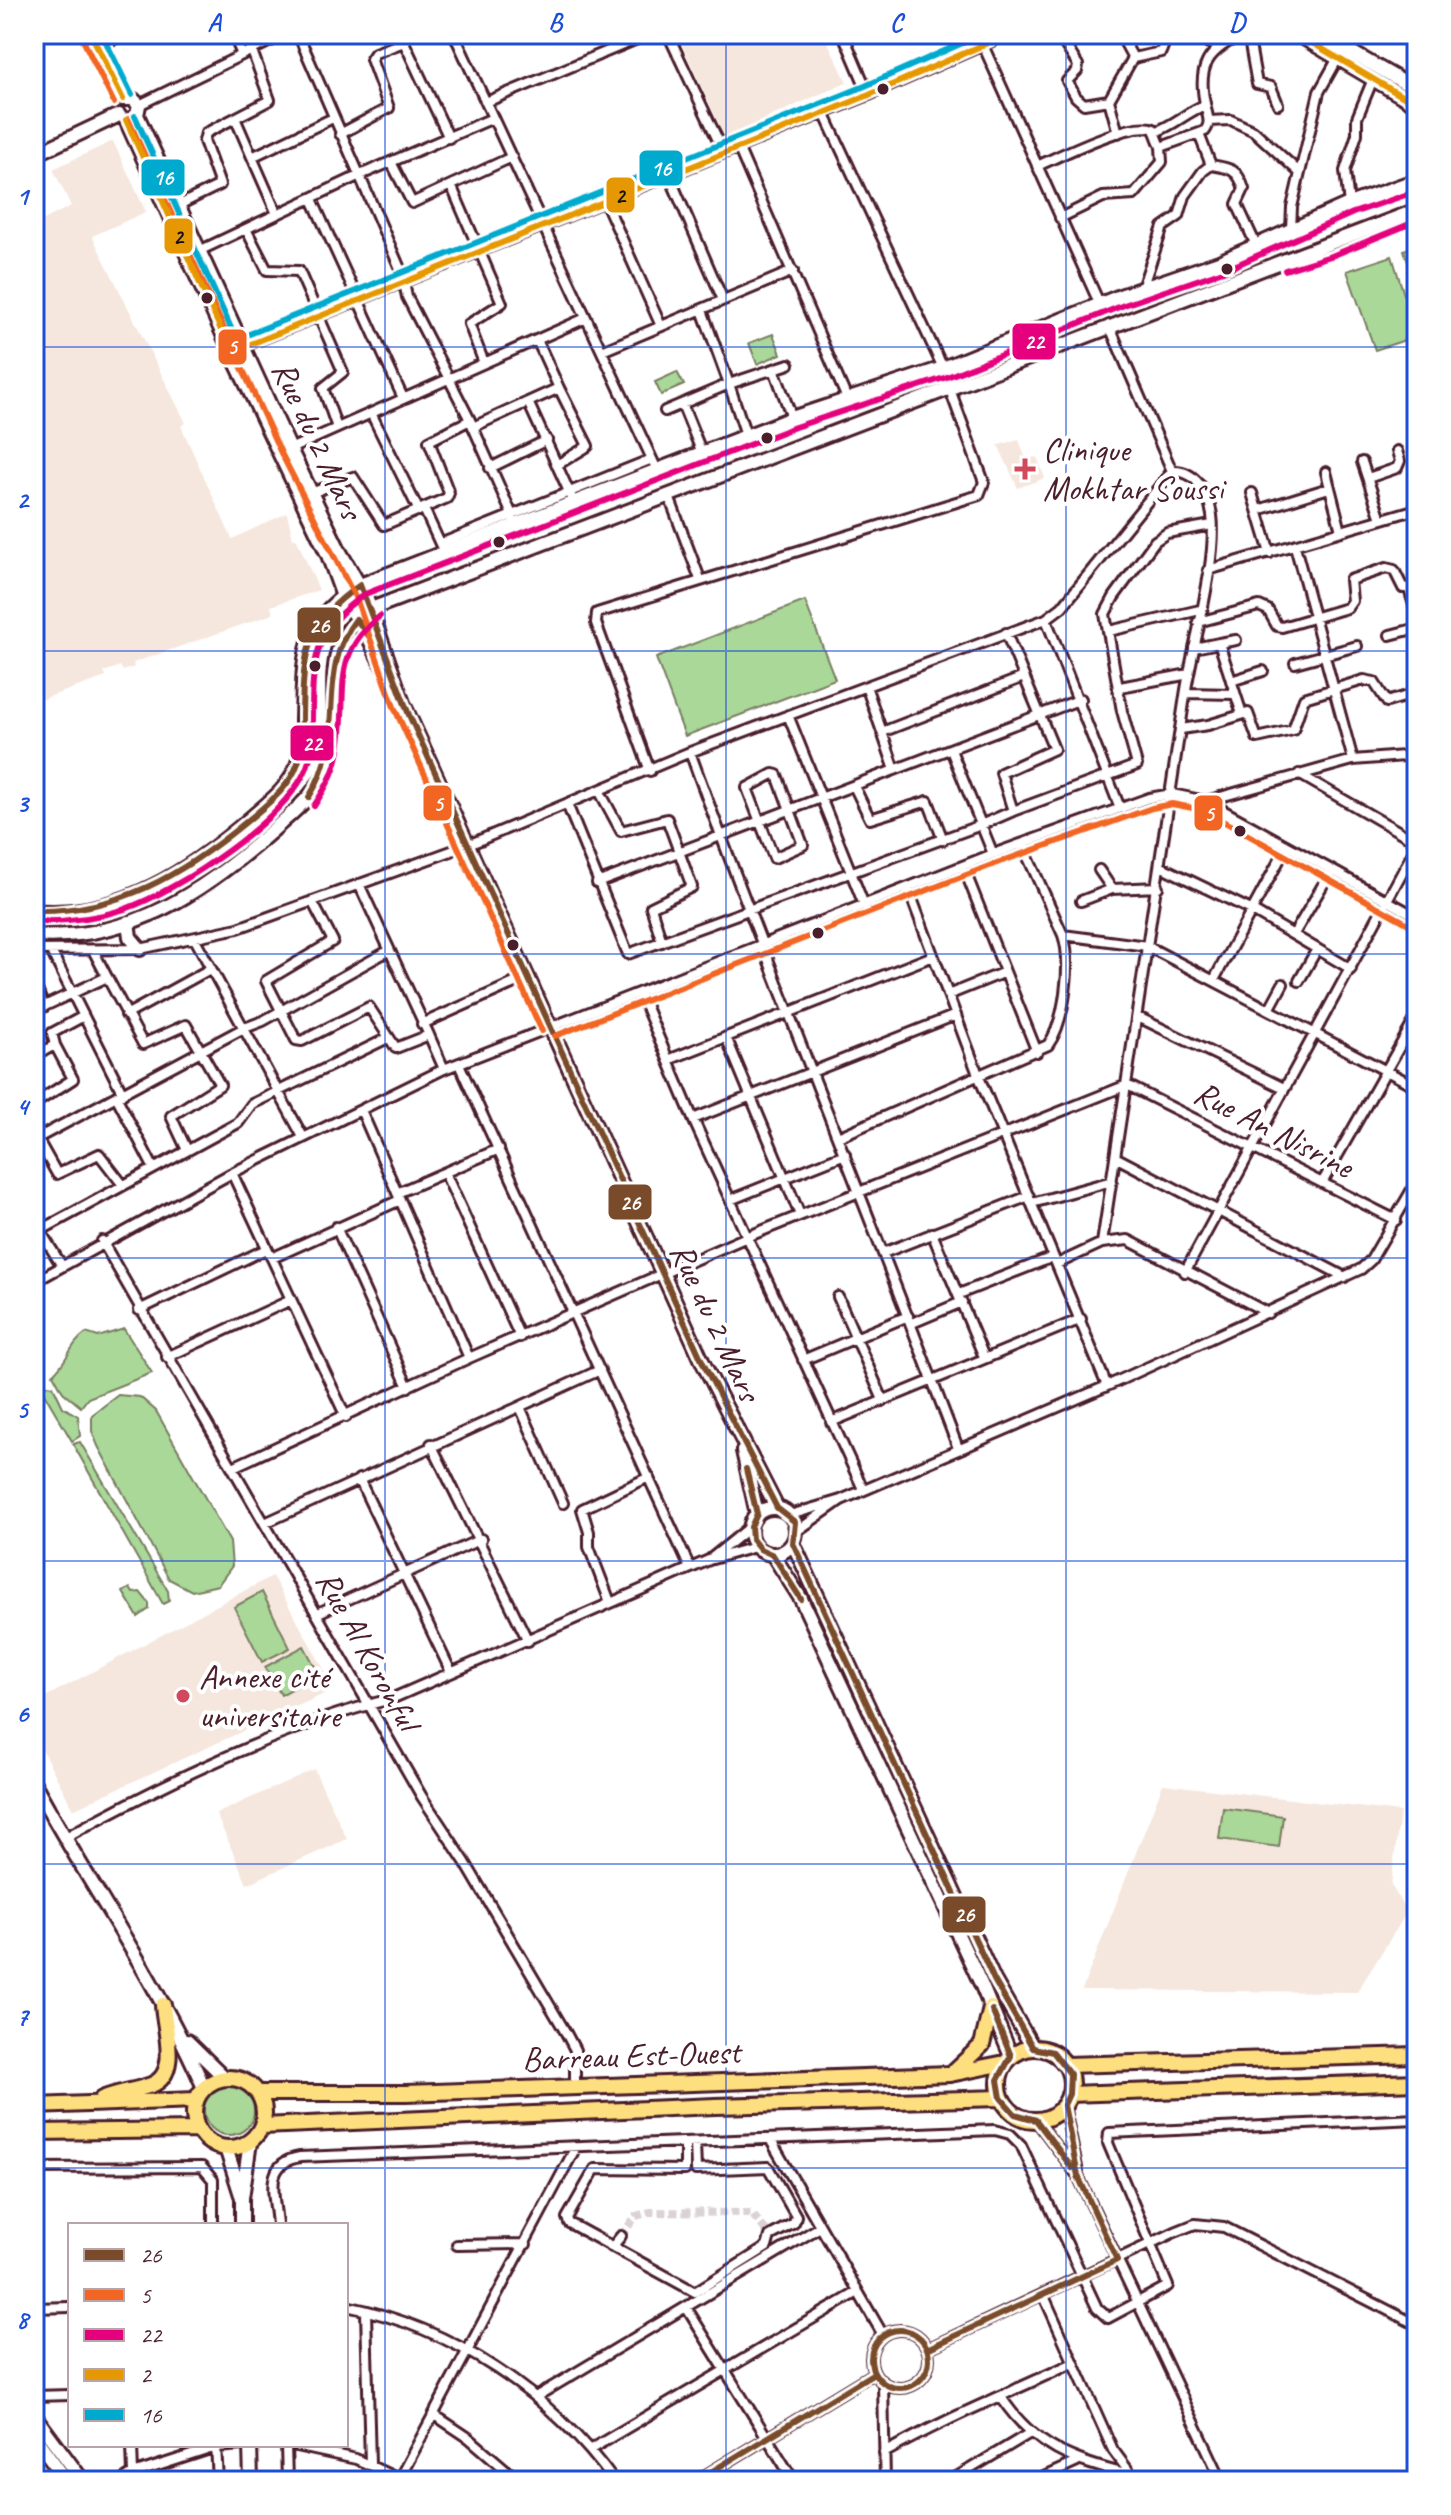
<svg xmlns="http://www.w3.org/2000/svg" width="1451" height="2515" font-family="Caveat,sans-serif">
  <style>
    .built { fill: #f5e7dd }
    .green { fill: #a9d898; stroke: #7a7c62; stroke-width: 2 }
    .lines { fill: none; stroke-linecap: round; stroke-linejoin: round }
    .street-tunnel { stroke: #dbd2d5; stroke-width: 8; stroke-dasharray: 8 4; stroke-linecap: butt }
    .street-casing { stroke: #4a1f2b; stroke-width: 14 }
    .secondary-casing { stroke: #4a1f2b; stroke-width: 18 }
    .primary-casing { stroke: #4a1f2b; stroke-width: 20 }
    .street { stroke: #fff; stroke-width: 8 }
    .secondary { stroke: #fff; stroke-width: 12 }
    .primary { stroke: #fedf80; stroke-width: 14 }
    .bus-1-casing { stroke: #fff; stroke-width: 12 }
    .bus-2-casing { stroke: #fff; stroke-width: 12 }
    .bus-3-casing { stroke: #fff; stroke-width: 12 }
    .bus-4-casing { stroke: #fff; stroke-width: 12 }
    .bus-5-casing { stroke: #fff; stroke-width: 12 }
    .bus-1 { stroke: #7a4b2a; stroke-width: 6 }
    .bus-2 { stroke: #f26522; stroke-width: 6 }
    .bus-3 { stroke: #e5007d; stroke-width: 6 }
    .bus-4 { stroke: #e69804; stroke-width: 6 }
    .bus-5 { stroke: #00a9ce; stroke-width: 6 }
    .grid { fill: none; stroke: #1d4ed8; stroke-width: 2; stroke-opacity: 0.55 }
    .bus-dot { fill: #4a1f2b; stroke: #fff; stroke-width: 3 }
    .poi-dot { fill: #d1495b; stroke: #fff; stroke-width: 3 }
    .labels { text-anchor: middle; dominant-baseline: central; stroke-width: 8; stroke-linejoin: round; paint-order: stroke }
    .street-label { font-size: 34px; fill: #4a1f2b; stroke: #fff }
    .poi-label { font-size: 34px; fill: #4a1f2b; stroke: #fff; text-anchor: start }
    .line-badge { stroke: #fff; stroke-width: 3 }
    .badge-label { font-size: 22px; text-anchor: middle; font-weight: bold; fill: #fff }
    .pale-badge-label { font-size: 22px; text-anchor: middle; font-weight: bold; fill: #111 }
    .neatline { fill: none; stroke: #1d4ed8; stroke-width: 3 }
    .grid-label { font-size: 26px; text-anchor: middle; font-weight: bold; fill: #1d4ed8 }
  </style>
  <rect width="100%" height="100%" fill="#fff"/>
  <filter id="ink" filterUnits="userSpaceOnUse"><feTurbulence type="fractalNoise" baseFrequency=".0125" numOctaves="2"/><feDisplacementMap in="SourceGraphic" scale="16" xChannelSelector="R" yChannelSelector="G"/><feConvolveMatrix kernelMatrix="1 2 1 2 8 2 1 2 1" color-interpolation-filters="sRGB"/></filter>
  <g filter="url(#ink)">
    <!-- built -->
    <path class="built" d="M677,34H824L847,82L725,137Z
      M113,141L146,212L92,236L186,423L181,426L232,539L287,513L293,539L296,538L319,590L271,606L273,614L133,663L134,667L123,671L120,666L104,672L106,677L34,702V225L71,206L53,169Z
      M1019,440L1026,459L1037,457L1045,478L1018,488L998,445Z
      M272,1576L335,1689L73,1809L34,1734V1703Z
      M314,1769L347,1839L247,1884L216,1814Z
      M1163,1784L1400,1812L1391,1885L1407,1912L1357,1992L1082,1990Z"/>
    <!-- green -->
    <path class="green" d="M1417,245V279L1414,280L1404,250Z
      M1392,256L1417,336L1375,350L1347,271Z
      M773,334L781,354L757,364L749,343Z
      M677,372L684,385L661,395L655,382Z
      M805,601L835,679L685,736L656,658Z
      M124,1329L152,1373L88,1398L81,1407L63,1392L53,1374C68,1361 70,1344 86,1333L98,1337Z
      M43,1384L53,1386L63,1407L78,1416L80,1436L72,1441L41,1388Z
      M118,1395L140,1397L156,1411L230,1542L232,1566L218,1585L192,1591L169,1579L98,1446L92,1431V1415Z
      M80,1442L168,1591L169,1601L163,1604L73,1444Z
      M130,1588L133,1593L140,1592L149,1603V1609L138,1617L123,1592Z
      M262,1592L290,1648L262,1662L234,1607Z
      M304,1646L319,1674L281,1695L265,1667Z
      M1223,1808L1283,1816L1279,1847L1219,1839Z
      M204 2110a25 25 0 1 1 50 0a25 25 0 1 1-50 0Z"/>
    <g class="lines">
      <!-- street-tunnel -->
      <path class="street-tunnel" d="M621,2236L636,2216L650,2212L751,2213L768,2233"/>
      <defs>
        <path id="street" d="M233,34L242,55
          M298,34L402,273L407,297L470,420L517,526
          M454,34L658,472
          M668,34L724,153
          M843,34L869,95
          M978,34L1100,305
          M1058,34L1078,65L1077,71L1067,81L1076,97L1084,104L1109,100
          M1185,34L1217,46
          M1248,34L1257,84L1271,87L1278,104
          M1415,34L1417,36
          M97,47L125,34
          M1133,58L1161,52L1168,34
          M486,102L649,34
          M139,105L285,34
          M824,113L943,368
          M236,120L252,157
          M1209,121L1231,120L1254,131L1300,173
          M1155,132C1176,124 1185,113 1205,105
          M1118,133L1109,100L1133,58L1120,34
          M340,134L389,108L371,59L375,53L404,42L449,138
          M738,147L848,401
          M391,162L412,203L451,185L502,303L469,324L484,363
          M1211,165C1230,168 1238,169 1244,189L1237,204L1256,245
          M1037,166C1060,156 1133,119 1154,129L1161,147L1205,131C1211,123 1208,118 1206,108C1196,67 1207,50 1244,34
          M669,175L723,300
          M451,185L512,157
          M312,199L403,398
          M605,201L661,326
          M1349,204L1345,171L1357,134V118L1373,79
          M179,205L220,185L204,141L206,133L270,100L252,51
          M277,214L252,157L333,118
          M1060,218L1103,197L1134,195L1162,162L1161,147
          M246,229L267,270L299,271L343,372L323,388L337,428
          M1291,230L1292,207L1319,92L1338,58
          M201,250L358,176L493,118
          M1142,288L1163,227L1179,216L1185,196L1203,171L1211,165L1199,134
          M537,340L559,388L528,402L571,496
          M239,348L869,95L1008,34
          M602,351L793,271
          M774,369L792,418
          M682,404L702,453
          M665,411L729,384L702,310
          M371,413L419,511
          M473,427L528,402
          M746,435L729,384L789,364
          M290,449L586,318
          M1362,462L1381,519
          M557,465L588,446L559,388
          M490,468L547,440
          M1326,472L1341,531
          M1368,478L1397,468L1400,461L1397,451
          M311,493L353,477L384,525L447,498L449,493L429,441L470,420
          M1252,493L1270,553
          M668,494L700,579
          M424,509L441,546
          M1258,510L1329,488
          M440,544L652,459
          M1295,546L1353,760
          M1208,570L1417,509
          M1409,589L1417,615
          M1046,619L1120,808
          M1198,622L1259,606L1268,610L1277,626L1282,627L1347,608L1352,601L1350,580L1386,568L1394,570L1403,588L1417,587
          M1109,631L1200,610
          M1390,635L1417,628
          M1219,643L1236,640
          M1194,648L1219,643L1242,714
          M1295,663L1357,646
          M1231,681L1263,671
          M866,686L882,732
          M1120,687L1189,674
          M1186,693L1234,694
          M788,715L864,905
          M1181,729L1208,725L1248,713L1257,738L1293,730L1304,698L1364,680L1374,682L1387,702L1417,693
          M951,750L993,854
          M690,752C775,986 870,1215 958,1448
          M895,770L882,732L1024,677
          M650,771L596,623L597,613L979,495L984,482L949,387
          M773,774L777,775L803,845L774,858L747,788Z
          M1299,774L1417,842
          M854,786L870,819L928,801L943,840
          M600,792L621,831L667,819L692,887L651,907L662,942
          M1206,801L1353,760L1417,755
          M567,804L628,954L981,825L1013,811L1001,773L1054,749L1006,633
          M1013,811L1137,765L1122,711L1105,614L1114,597L1155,541L1167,533L1212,525
          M1022,844L1063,935L1147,946L1417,1087
          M963,866L1037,1052
          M1160,866L1251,910L1351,969
          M1099,870L1112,889L1158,887
          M597,883L1081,699
          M359,884L429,1035
          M908,888L979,1077L1107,1386
          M312,901L333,941L266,981L296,1040L302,1041L369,1007L396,1048L429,1035L444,1069
          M1081,901L1112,889
          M1294,934L1331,871
          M195,939L303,1137
          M34,950L140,949L238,928L468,845L690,752L1046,619L1062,607L1172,471L1109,325
          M51,951L123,1094
          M94,952L107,977
          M1215,978L1287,846
          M1299,981L1317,949
          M34,982L44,1007
          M640,993L693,1119L863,1489
          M948,995L1005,972
          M1270,1008L1283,984
          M34,1011L107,977L143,1044L186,1025L220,1085L171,1116L186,1148
          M126,1015L210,969
          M1138,1017L1284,1088
          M422,1024L528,977
          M726,1037L800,1215
          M55,1045L52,1033L82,1017
          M34,1056L55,1045L73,1079L34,1104
          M668,1060L933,956
          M459,1064L690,1568
          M116,1096L153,1167
          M361,1110L469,1358
          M693,1119L956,1015
          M34,1133L57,1174L99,1154L123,1185
          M838,1137L1048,1045C1065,1022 1072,962 1063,935
          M34,1140L242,1029L263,1021L388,951
          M1115,1157L1345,1277
          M232,1173L346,1417
          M445,1173L520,1337
          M1322,1183L1417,1016
          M397,1193L499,1149
          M730,1200L845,1154
          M1032,1203L1112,1181
          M34,1221L62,1266
          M336,1227L408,1387
          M932,1233L984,1357
          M34,1234L238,1123L252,1104L388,1038
          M102,1241L422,1797L465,1862L566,2033L575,2050V2087
          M1102,1243C1129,1060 1158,878 1185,696C1192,647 1218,562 1212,515C1209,494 1195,469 1172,471
          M883,1253L1029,1196
          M272,1258L400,1200
          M1057,1264L1102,1243L1128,1240L1268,1313
          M1185,1272L1417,845
          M34,1282L232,1173L444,1069L993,854L1149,798L1172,794L1206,801L1417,917
          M959,1294L1053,1257
          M838,1297L883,1400
          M139,1310L266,1249
          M912,1323L962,1302
          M167,1357L291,1300
          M803,1360L908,1316
          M520,1407L563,1503
          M831,1422L1081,1319
          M431,1444L528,1641
          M233,1467L469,1358L749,1236L1127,1085L1396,1220
          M359,1479L451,1672
          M841,1500L1107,1386L1361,1269L1371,1260L1417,1181
          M790,1515L841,1500L797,1531
          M265,1523L600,1370
          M750,1527L709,1560L755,1547
          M610,1602L589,1547V1532L582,1509L649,1477
          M318,1613L481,1539
          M64,1838C161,1784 284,1725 391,1699L709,1560
          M1064,2105L1078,2172
          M1036,2120L1078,2176L1222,2481
          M770,2139L883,2335
          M685,2142V2170L595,2169L567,2218L569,2223L695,2292L767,2247L770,2236L794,2223L796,2216L768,2167L696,2170L695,2142
          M34,2168L202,2167L213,2180V2225
          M277,2225C275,2196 262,2163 300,2157L995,2130L1010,2134L1021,2145L1097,2308L1108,2318L1168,2286L1108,2143L1109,2133L1417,2119
          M457,2245L526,2244
          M612,2247L621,2236
          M1043,2294L1113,2450L1136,2481
          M346,2306C453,2327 551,2394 614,2481
          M686,2307L794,2481
          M34,2308L70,2307
          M366,2311L370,2464
          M871 2359a29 29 0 1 1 58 0a29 29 0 1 1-58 0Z
          M927,2349L1175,2232L1195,2224L1224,2227L1417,2325
          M883,2383L885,2481
          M34,2396L70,2395
          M537,2396L820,2227
          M1001,2397C1034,2448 1074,2461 1129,2475
          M436,2416L469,2438L519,2481
          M216,2445L218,2481
          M286,2445L287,2481
          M291,2445L356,2459L403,2481
          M591,2449L858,2292
          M884,2453C946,2418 1010,2393 1073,2363
          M133,2474L216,2447L243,2445
          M122,2481L133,2474L132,2445
          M398,2481L576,2147
          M696,2481L874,2373
          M950,2481L1030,2433
          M1035,2481L1077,2462"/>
        <path id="secondary" d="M91,34L123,99
          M1297,34L1417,105
          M1320,34L1417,90
          M123,99H133L139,105L137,115L131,119
          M137,115L290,449L340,552L366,597L403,703L704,1365L777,1508
          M126,120L231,352L328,555L345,602L368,636L391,683
          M34,155L119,115
          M34,911C117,920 192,869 252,817C268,803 288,789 296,768C303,753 302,736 302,720C304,656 299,621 360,585L792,418L943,368L1120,296L1219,262L1349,204L1417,180
          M128,922L130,937L140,949
          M34,935C130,942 205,891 273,830C294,811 318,793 328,766C348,709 310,647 371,609L1417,210
          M743,1451L757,1514
          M750 1531a23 23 0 1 1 46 0a23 23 0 1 1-46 0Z
          M793,1543L994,1980L1033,2048
          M773,1555L801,1599L982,1986L1011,2056
          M34,1783C89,1885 158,1981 204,2088
          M187,2041L225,2078
          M226,2148L241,2195
          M242,2225V2198L250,2142
          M34,2415L83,2481
          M34,2436L67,2481
          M250,2445L251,2481"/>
        <path id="primary" d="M999 2084a36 36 0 1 1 72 0a36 36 0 1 1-72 0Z
          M1066,2065L1417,2055
          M952,2073L982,2045L991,2008
          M194 2113a35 35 0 1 1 70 0a35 35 0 1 1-70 0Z
          M258,2093H406L950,2074L1005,2063
          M1069,2094L1417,2082
          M102,2099C118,2092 135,2091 151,2085C181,2074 164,2028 163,2005
          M34,2106L196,2100
          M262,2126L715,2106L1001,2098
          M34,2132L198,2130"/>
      </defs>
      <!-- street casing -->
      <use href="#street" class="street-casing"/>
      <!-- secondary casing -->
      <use href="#secondary" class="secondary-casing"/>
      <!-- primary casing -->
      <use href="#primary" class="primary-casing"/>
      <!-- street -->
      <use href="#street" class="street"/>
      <!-- secondary -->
      <use href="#secondary" class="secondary"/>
      <!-- primary -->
      <use href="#primary" class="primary"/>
      <defs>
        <path id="bus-1" d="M309,797C348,736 314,674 356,619L368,635
          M34,911C118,913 183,874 246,822C266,805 289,789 298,763C303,748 302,731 302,715C303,653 306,622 360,585L409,715L704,1365L777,1508L795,1522L793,1543L994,1980L1033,2048L1053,2052L1070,2074L1069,2094L1064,2105L1078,2176L1117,2260
          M746,1469L757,1514L751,1527L752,1539L760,1549L773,1555L801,1599
          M992,2010L1011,2056L998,2080L1001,2098L1015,2114L1036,2120L1072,2168
          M871 2359a29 29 0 1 1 58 0a29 29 0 1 1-58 0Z
          M927,2349L1117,2260
          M696,2481L874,2373"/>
        <path id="bus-2" d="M82,38L114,103
          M128,119L281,453L357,601L394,707L542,1031
          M555,1036L997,863L1152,808L1172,804L1203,810L1412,926"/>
        <path id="bus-3" d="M1285,270L1334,255L1417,221
          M314,806C325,789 334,774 338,755C350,697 327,658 380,616
          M34,921C66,922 94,919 125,909C176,892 292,816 308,764C313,750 312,736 312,721C312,662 313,629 365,594L795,427L947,377L1124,305L1223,271L1353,213L1417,191"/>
        <path id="bus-4" d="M91,34L123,99
          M1297,34L1417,105
          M126,120L231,352
          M231,352L869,95L1008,34"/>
        <path id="bus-5" d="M102,34L132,95
          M135,116L240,348
          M227,343L865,86L983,34"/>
      </defs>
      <!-- bus-1 casing -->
      <use href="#bus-1" class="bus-1-casing"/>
      <!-- bus-2 casing -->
      <use href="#bus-2" class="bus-2-casing"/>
      <!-- bus-3 casing -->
      <use href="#bus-3" class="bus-3-casing"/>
      <!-- bus-4 casing -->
      <use href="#bus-4" class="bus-4-casing"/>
      <!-- bus-5 casing -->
      <use href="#bus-5" class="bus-5-casing"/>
      <!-- bus-1 -->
      <use href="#bus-1" class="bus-1"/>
      <!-- bus-2 -->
      <use href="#bus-2" class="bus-2"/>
      <!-- bus-3 -->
      <use href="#bus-3" class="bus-3"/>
      <!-- bus-4 -->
      <use href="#bus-4" class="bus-4"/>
      <!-- bus-5 -->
      <use href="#bus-5" class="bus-5"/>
    </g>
  </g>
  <!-- grid -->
  <path class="grid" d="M385,34V2481M726,34V2481M1066,34V2481M34,347H1417M34,651H1417M34,954H1417M34,1258H1417M34,1561H1417M34,1864H1417M34,2168H1417"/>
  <!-- markers -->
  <g class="bus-dot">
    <circle cx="883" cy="89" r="7"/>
    <circle cx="1227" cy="269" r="7"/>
    <circle cx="207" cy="298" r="7"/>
    <circle cx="767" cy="438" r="7"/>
    <circle cx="499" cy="542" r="7"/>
    <circle cx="315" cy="666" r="7"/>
    <circle cx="1240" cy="831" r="7"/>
    <circle cx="818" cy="933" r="7"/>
    <circle cx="513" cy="945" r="7"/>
  </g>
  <g class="poi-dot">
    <path d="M1021 457h8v8h8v8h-8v8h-8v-8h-8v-8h8z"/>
    <circle cx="183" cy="1696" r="8"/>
  </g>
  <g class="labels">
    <!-- street labels -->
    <g class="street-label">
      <text transform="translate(318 440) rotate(65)">Rue du 2 Mars</text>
      <text transform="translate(1274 1129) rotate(27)">Rue An Nisrine</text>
      <text transform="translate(716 1322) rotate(65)">Rue du 2 Mars</text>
      <text transform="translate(368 1650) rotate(61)">Rue Al Koronful</text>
      <text transform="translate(631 2055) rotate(-2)">Barreau Est-Ouest</text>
    </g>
    <!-- poi labels -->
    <g class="poi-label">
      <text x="1043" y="449">Clinique<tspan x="1043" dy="39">Mokhtar Soussi</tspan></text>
      <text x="199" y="1676">Annexe cité<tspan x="199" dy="39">universitaire</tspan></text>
    </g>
  </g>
  <g class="line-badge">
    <rect x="638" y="149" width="46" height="38" rx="8" fill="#00a9ce"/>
    <rect x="140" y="158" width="46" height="39" rx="8" fill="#00a9ce"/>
    <rect x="605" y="176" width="31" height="38" rx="8" fill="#e69804"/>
    <rect x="163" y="217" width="31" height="38" rx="8" fill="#e69804"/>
    <rect x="1011" y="322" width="46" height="39" rx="8" fill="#e5007d"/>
    <rect x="217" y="328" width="31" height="38" rx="8" fill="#f26522"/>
    <rect x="296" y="606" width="46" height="38" rx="8" fill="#7a4b2a"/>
    <rect x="289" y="724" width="46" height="38" rx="8" fill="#e5007d"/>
    <rect x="422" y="784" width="31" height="38" rx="8" fill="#f26522"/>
    <rect x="1193" y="794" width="31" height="38" rx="8" fill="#f26522"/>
    <rect x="607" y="1183" width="46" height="38" rx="8" fill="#7a4b2a"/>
    <rect x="941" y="1895" width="46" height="39" rx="8" fill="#7a4b2a"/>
  </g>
  <g class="badge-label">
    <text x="661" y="176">16</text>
    <text x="163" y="185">16</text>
    <text x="1034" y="349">22</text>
    <text x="232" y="354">5</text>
    <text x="319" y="633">26</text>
    <text x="312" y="751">22</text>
    <text x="438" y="811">5</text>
    <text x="1209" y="821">5</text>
    <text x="630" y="1210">26</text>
    <text x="964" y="1922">26</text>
  </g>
  <g class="pale-badge-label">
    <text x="620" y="203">2</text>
    <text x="178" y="244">2</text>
  </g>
  <!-- margin -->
  <rect width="1451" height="2515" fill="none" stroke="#fff" stroke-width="88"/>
  <!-- legend -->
  <rect x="68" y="2223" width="280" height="224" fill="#ffffff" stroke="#b7a5aa" stroke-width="2"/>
  <rect x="84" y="2249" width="40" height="12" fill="#7a4b2a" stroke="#b7a5aa" stroke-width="2"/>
  <text x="140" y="2263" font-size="24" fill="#4a1f2b">26</text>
  <rect x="84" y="2289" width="40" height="12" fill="#f26522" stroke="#b7a5aa" stroke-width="2"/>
  <text x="140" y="2303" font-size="24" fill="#4a1f2b">5</text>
  <rect x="84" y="2329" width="40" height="12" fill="#e5007d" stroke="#b7a5aa" stroke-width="2"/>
  <text x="140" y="2343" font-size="24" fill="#4a1f2b">22</text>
  <rect x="84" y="2369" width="40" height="12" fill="#e69804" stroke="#b7a5aa" stroke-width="2"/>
  <text x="140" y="2383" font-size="24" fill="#4a1f2b">2</text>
  <rect x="84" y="2409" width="40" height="12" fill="#00a9ce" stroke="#b7a5aa" stroke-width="2"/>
  <text x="140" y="2423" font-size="24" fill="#4a1f2b">16</text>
  <rect x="44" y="44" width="1363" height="2427" class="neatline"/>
  <g class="grid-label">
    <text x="214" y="31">A</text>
    <text x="555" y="31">B</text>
    <text x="896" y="31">C</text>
    <text x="1237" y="31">D</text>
    <text x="22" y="205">1</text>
    <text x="22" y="508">2</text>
    <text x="22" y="812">3</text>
    <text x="22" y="1115">4</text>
    <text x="22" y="1418">5</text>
    <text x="22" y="1722">6</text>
    <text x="22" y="2025">7</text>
    <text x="22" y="2328">8</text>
  </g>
</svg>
